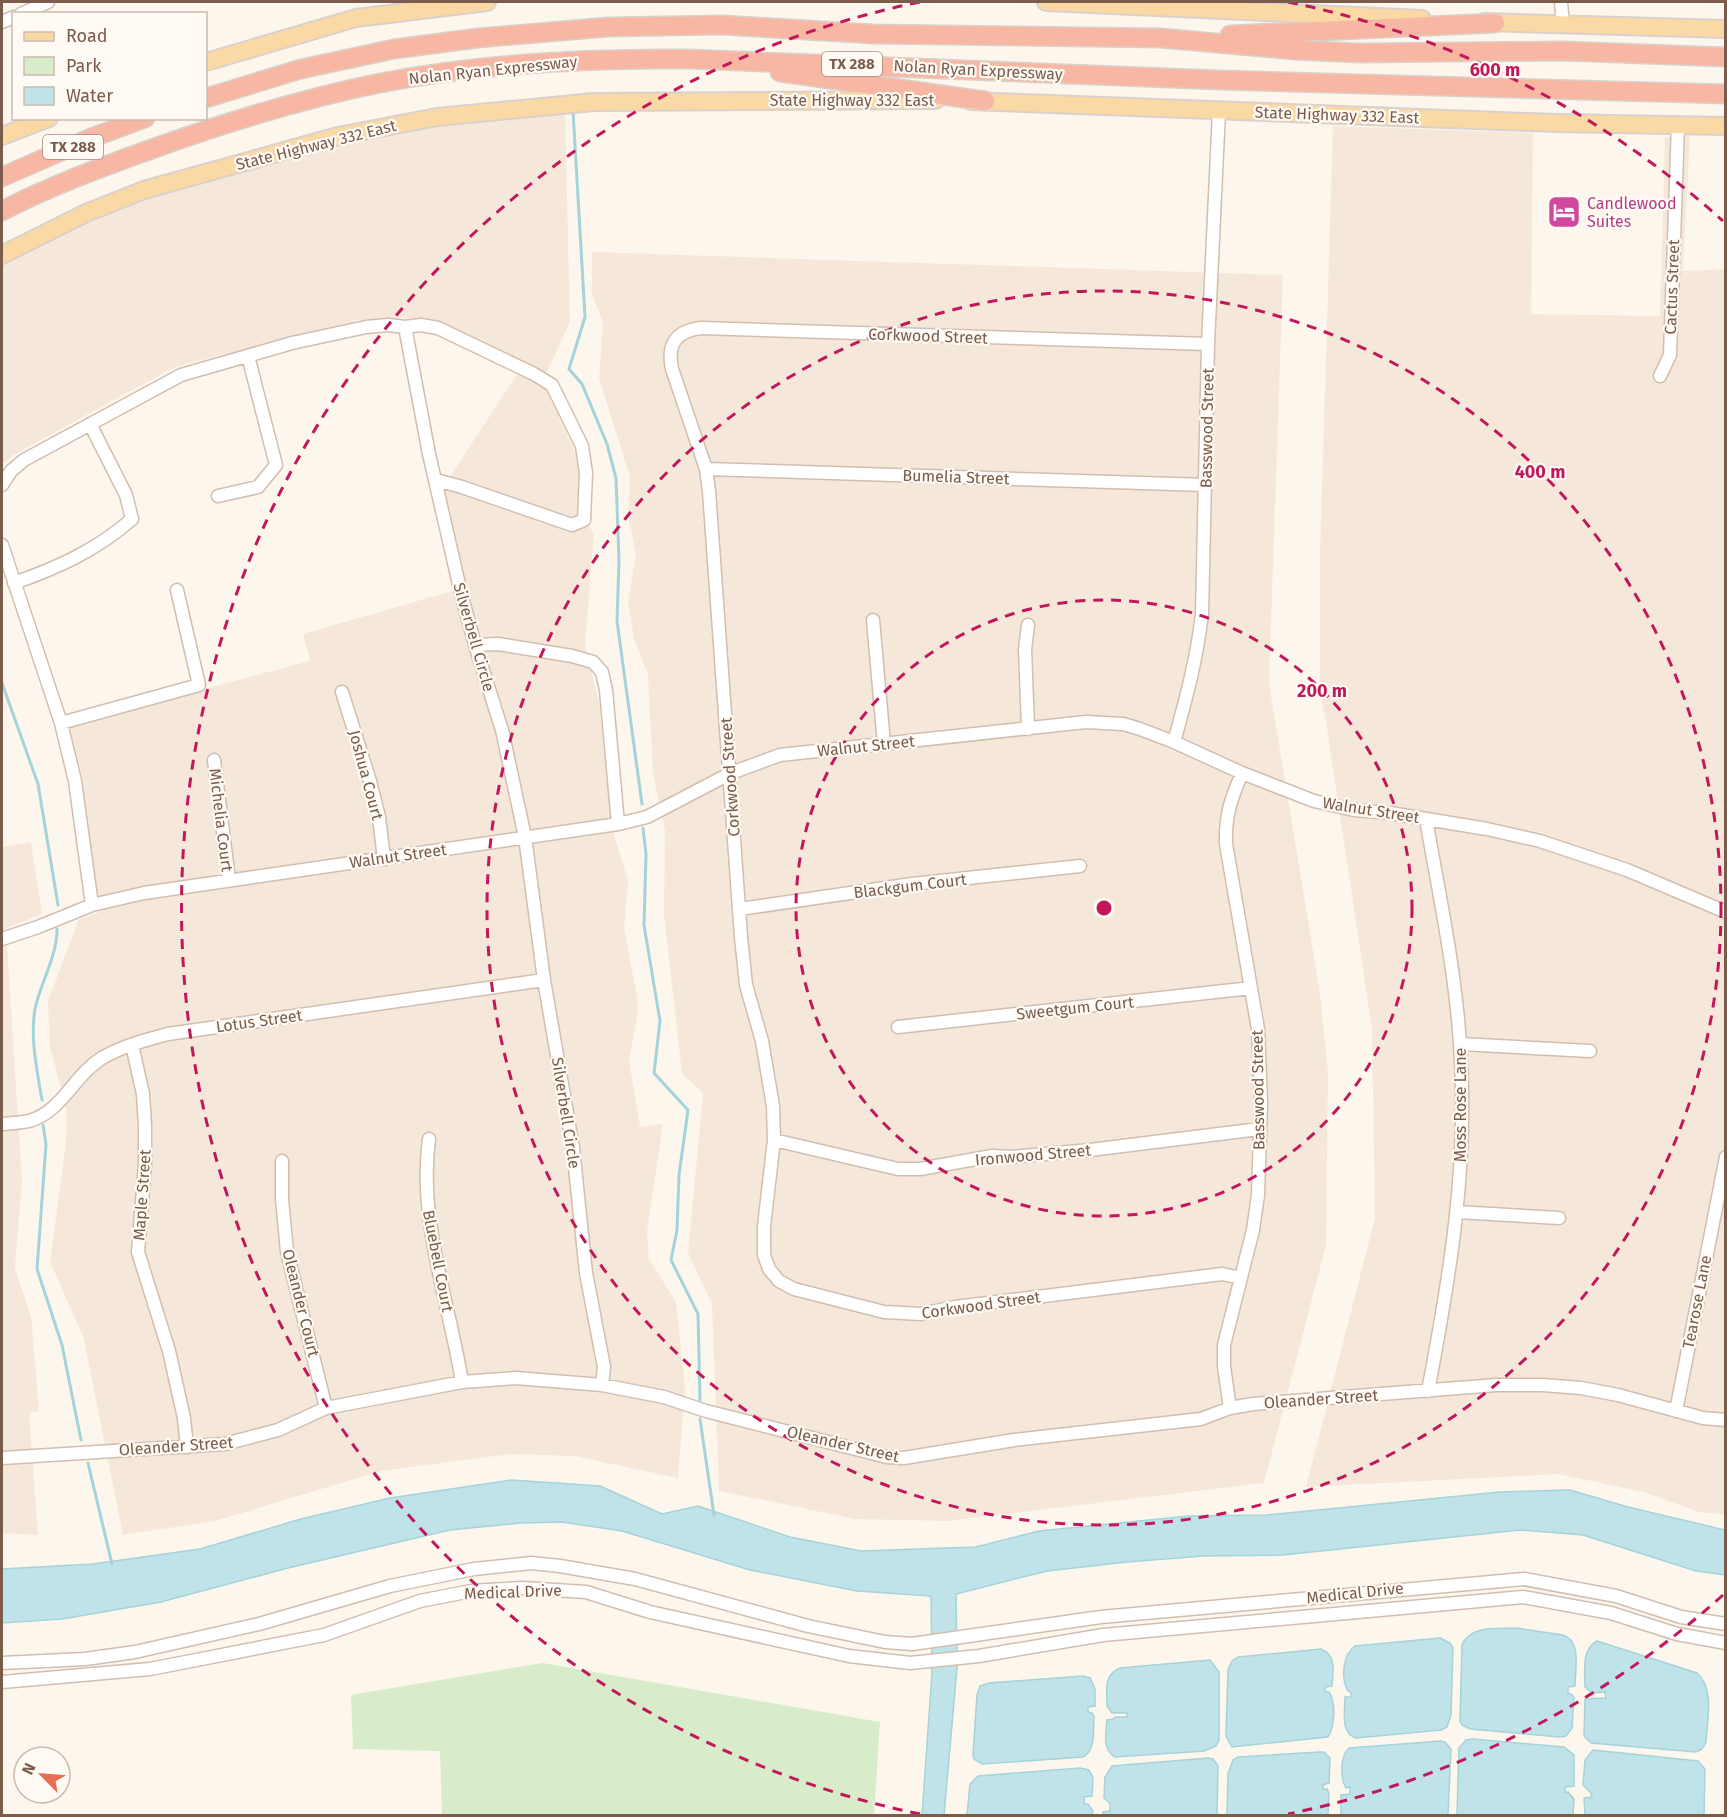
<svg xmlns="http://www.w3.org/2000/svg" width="1727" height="1817" font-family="'Fira Sans',sans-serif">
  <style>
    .residential { fill: #f5e8da }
    .green { fill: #d8ecc9 }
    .water { fill: #bfe3e8; stroke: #a5d3da; stroke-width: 1.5 }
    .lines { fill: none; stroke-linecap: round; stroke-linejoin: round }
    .stream { stroke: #a5d3da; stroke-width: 3 }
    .minor-casing { stroke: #d1beb0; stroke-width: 15 }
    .major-casing { stroke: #dad1cd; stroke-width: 20 }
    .highway-casing { stroke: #dad1cd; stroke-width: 21 }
    .minor { stroke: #fff; stroke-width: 12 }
    .major { stroke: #fbd9a5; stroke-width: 16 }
    .highway { stroke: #f7b7a3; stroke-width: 18 }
    .ring { fill: none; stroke: #c2185b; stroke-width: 3; stroke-dasharray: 10 8 }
    .labels { text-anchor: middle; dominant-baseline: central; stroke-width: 4.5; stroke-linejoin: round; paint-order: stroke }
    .shield { fill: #fffaf3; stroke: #a28b7f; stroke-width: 1.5 }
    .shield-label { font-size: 15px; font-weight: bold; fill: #7a5c4d }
    .street-label { font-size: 16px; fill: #7a5c4d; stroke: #fffaf3 }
    .hotel-label { font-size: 16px; fill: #b23c85; stroke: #fffaf3; text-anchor: start }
    .centre { fill: #c2185b; stroke: #fffaf3; stroke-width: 3 }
    .ring-label { font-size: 18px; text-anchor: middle; font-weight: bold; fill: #c2185b; stroke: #fffaf3; stroke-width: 4.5; stroke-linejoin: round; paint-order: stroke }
  </style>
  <rect width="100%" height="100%" fill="#fdf6ec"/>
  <!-- residential -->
  <path class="residential" d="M565,113L570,322L545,376L427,320L416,318L359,320L185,364L169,370L15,454L2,464V260L70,227L146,198L212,175L299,152L419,126Z
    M1333,126L1533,133L1531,314L1660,316L1665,137L1690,136L1683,271L1726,269L1725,1515L1699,1512L1644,1492L1558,1474L1306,1487L1375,1218L1372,1029L1326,722L1320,693V554Z
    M592,252L1283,275L1269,684L1320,993L1328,1073L1326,1245L1264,1483L947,1521L855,1519L719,1491L712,1304L688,1253L703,1093L682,1074L664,914L665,830L653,774L648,675L634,639L628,601L636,554L628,516L630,477L599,378L603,323L592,294Z
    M518,373L544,385L577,456L581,511L594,535L585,645L599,703L613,832L628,880L624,928L638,1002L637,1018L629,1061L640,1127L663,1124L647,1231L649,1259L676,1302L685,1388L678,1478L575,1456L510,1454L381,1471L215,1521L123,1535L83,1336L50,1262L66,1143L67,1110L50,1047L48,1001L79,919L98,913L82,776L69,725L310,661L303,634L452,591L434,501Z
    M31,842L42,914L6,928L22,1182L15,1268L31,1316L39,1411L29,1413L38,1535L2,1533V847Z"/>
  <!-- green -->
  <path class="green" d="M543,1663L880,1722L874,1815H442L440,1751L353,1749L351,1695Z"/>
  <!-- water -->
  <path class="water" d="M511,1480L600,1486L662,1514L698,1506L790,1537L861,1551L976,1547L1039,1531L1189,1516L1267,1515L1500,1492L1570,1490L1628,1507L1725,1530V1575L1696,1571L1583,1535L1520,1530L1283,1555L1203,1556L1127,1562L1047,1571L956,1594L957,1668L944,1815H922L932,1673L931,1596L857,1591L750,1570L622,1531L562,1522L520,1523L450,1530L288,1568L161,1602L62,1619L2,1623V1569L93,1564L200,1549L301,1519L390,1498Z
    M1516,1628L1563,1635C1582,1641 1575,1669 1575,1686L1568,1687V1694H1571L1574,1697L1572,1728L1566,1736L1560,1737L1470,1729L1462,1725L1460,1721L1462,1645C1470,1625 1497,1629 1516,1628Z
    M1440,1638L1450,1643L1453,1648L1451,1715L1447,1727L1441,1730L1356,1738C1340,1733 1345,1711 1345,1697H1351V1692L1348,1691C1341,1679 1342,1655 1355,1646Z
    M1597,1641L1697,1673C1715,1688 1707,1721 1706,1742L1702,1749L1696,1752L1591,1743L1584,1736L1585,1699L1606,1698L1605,1692L1592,1693L1585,1687C1585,1671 1581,1650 1597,1641Z
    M1321,1649C1337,1656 1333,1671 1332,1686L1325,1687V1692H1329C1336,1702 1335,1726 1328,1737L1232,1747L1226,1736L1228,1670L1232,1661L1238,1657Z
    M1210,1660L1219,1672V1740L1216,1746L1204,1751L1115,1757C1102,1749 1106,1734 1107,1720L1113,1719L1115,1717H1127V1713H1112L1107,1706C1107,1692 1103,1674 1120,1668Z
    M1083,1676L1090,1678L1095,1689V1706L1088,1707V1712L1092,1713L1094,1717C1093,1730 1096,1751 1083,1757L982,1764L974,1759L973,1754L977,1695L980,1686L989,1683Z
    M1473,1739L1564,1747L1574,1755V1786L1565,1787V1792H1568L1574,1799L1573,1815H1457L1459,1748L1466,1740Z
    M1441,1741L1445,1742L1451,1749L1448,1815H1341V1795L1350,1794V1787L1346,1788C1340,1778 1340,1756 1349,1748Z
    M1593,1750L1698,1761L1705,1769L1704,1815H1585L1584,1798L1592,1797L1591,1793L1583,1785L1585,1760Z
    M1319,1752H1324L1330,1758L1329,1783L1323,1785V1789H1327L1329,1793L1328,1815H1227L1228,1774L1233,1760L1238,1757Z
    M1208,1758L1213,1759L1218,1766L1217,1815H1103V1812L1110,1811V1803L1104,1798L1105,1777L1112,1766Z
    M1080,1768L1089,1770L1093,1778L1092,1796L1084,1797V1804H1088L1093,1811L1092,1815H967L970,1784L978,1776Z"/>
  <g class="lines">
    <!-- stream -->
    <path class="stream" d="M573,111L585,317L569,369L582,384L607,444L616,478L619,561L617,621L642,804
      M2,683L38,784L58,905
      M643,828L646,854L644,925L660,1021L654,1073L688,1110L679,1175L677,1230L671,1260L698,1314L700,1400
      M42,1100C37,1070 30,1039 35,1009C41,981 57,957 57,929
      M43,1125L46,1144L37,1269L62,1345L81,1440
      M700,1419L714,1515
      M88,1463L112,1564"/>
    <defs>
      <path id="minor" d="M1561,2L1563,25
        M21,14L48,2
        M2,22L14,17
        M405,327L429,454L461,593L475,645L502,730L525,837L544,980L573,1148L586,1273L604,1367L602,1385
        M1208,344L701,328C675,331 667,345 672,369L706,469L709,491L741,937L746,985L762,1041L773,1106L774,1140L764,1226V1255L769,1269L779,1281L794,1289L884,1312L921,1314L955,1307L1222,1274L1241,1278
        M1660,376L1670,355L1678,124
        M706,469L1206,485
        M2,485L11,471L24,460L181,375L292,343L366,327L388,325L405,327L421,325L438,328L534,374L552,385L582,446L586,473L584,520L572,525L462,487L436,480
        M218,496L258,487L276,465L248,356
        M2,545L61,723L75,781L92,905
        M14,583C57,568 97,550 132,519L126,495L90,424
        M873,620L884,744
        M1028,625L1025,649L1028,729
        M475,645L498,644L572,656L593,662L602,672L606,690L618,824
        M342,692L370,781L379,817L384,859
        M61,723L199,685L177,590
        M1174,742C1186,699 1197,658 1202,614L1208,344L1219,111
        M214,760L229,880
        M1426,819C1439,894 1455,968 1460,1044C1469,1162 1450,1276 1428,1391
        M740,909L912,884L1080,866
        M2,939L38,927L92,905L144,893L618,824L647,817L731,773L780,755L1086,722L1123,724L1140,729L1174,742L1242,773L1314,801L1354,810L1390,813L1487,829L1540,841L1627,870L1726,912
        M898,1027L1251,988
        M1461,1044L1590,1051
        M132,1045L143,1094L145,1126V1163L138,1252L169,1351L184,1418L187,1447
        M2,1124C10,1123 21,1123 29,1121C62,1112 74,1075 102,1058C122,1046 146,1040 168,1034L544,980
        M429,1139C418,1222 449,1301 462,1382
        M774,1140L898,1169H920L992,1156L1011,1157L1090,1150L1259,1129
        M282,1161V1199L287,1252L326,1408
        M1457,1212L1559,1218
        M1230,1408L1224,1367V1345L1253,1230L1258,1195L1261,1103L1258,1029L1226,844C1225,815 1231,799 1242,773
        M1676,1411L1726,1157
        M2,1458L225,1444L278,1430L326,1408L462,1382L516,1378L602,1385L664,1397L706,1411L887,1457L904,1458L1014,1440L1201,1419L1230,1408L1253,1404L1496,1385H1543L1581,1388L1618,1395L1703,1418L1726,1420
        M2,1663L85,1659L135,1652L259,1624L390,1586L474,1569L531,1563L560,1566L635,1579L808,1626L885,1642L912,1644L1101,1617L1524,1579L1616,1596L1681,1617L1726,1624
        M2,1682L150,1669L324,1635L420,1601L471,1591L523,1588L586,1592L650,1612L849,1656L910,1663L979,1656L1103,1635L1523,1597L1611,1613L1677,1634L1726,1643"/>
      <path id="major" d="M1046,2L1422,19
        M1484,22L1726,29
        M206,62L356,18L487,2
        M971,101L1555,123L1726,126
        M2,136L49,118
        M2,255L86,213L144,190L338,136L437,117L594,102L936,100"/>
      <path id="highway" d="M1230,35L1495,23
        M780,72L985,101
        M206,98L301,69L394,49L478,38L608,27L722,25L874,34L1160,38L1295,50L1360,53L1563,51L1726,57
        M2,177L91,138L145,118
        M2,211C48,187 99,168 149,150C224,123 301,99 380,83C482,63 586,58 689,59L1220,80L1726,94"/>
    </defs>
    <!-- minor casing -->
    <use href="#minor" class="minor-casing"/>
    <!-- major casing -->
    <use href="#major" class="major-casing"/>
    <!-- highway casing -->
    <use href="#highway" class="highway-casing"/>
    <!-- minor -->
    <use href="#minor" class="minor"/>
    <!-- major -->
    <use href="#major" class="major"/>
    <!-- highway -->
    <use href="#highway" class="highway"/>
  </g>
  <!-- distance rings -->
  <g class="ring">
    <circle cx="1104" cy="908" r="308"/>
    <circle cx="1104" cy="908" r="617"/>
    <path d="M1723 1595A925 925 0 0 1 1288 1814M920 1814A925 925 0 0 1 920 2M1288 2A925 925 0 0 1 1723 221"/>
  </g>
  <!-- icons -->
  <defs>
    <symbol id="hotel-square" viewBox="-11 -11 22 22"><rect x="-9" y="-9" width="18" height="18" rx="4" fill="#d1479c" stroke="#fffaf3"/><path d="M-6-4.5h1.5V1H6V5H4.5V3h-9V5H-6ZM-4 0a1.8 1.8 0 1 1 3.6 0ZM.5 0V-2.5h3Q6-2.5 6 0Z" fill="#fff"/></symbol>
  </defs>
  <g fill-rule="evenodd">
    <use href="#hotel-square" x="1545" y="193" width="38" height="38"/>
  </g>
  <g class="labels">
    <!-- shield labels -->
    <g class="shield">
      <rect x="822" y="52" width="60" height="24" rx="4.5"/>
      <rect x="43" y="135" width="60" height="24" rx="4.5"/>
    </g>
    <g class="shield-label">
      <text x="852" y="64">TX 288</text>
      <text x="73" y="147">TX 288</text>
    </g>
    <!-- street labels -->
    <g class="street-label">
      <text transform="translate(493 70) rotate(-6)">Nolan Ryan Expressway</text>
      <text transform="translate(978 70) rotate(3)">Nolan Ryan Expressway</text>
      <text x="852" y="100">State Highway 332 East</text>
      <text transform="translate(1337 115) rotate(2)">State Highway 332 East</text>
      <text transform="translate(316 145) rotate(-14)">State Highway 332 East</text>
      <text transform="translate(1672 287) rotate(-88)">Cactus Street</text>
      <text transform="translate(928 336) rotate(2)">Corkwood Street</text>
      <text transform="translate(1207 428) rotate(-89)">Basswood Street</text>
      <text transform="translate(956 477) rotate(2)">Bumelia Street</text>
      <text transform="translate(474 637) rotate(74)">Silverbell Circle</text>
      <text transform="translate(866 746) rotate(-6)">Walnut Street</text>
      <text transform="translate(366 775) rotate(75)">Joshua Court</text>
      <text transform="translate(730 777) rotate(-94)">Corkwood Street</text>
      <text transform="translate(1371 810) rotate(9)">Walnut Street</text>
      <text transform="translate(221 820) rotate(83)">Michelia Court</text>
      <text transform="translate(398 856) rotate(-8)">Walnut Street</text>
      <text transform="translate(910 886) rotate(-7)">Blackgum Court</text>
      <text transform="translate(1075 1008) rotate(-6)">Sweetgum Court</text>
      <text transform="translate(259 1021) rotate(-8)">Lotus Street</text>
      <text transform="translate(1258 1090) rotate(-91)">Basswood Street</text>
      <text transform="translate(1460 1105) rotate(-90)">Moss Rose Lane</text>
      <text transform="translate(566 1113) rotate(81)">Silverbell Circle</text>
      <text transform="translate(1033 1155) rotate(-5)">Ironwood Street</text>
      <text transform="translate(142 1195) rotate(-86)">Maple Street</text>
      <text transform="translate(438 1261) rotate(79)">Bluebell Court</text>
      <text transform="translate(1697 1302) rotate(-79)">Tearose Lane</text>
      <text transform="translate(301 1303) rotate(76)">Oleander Court</text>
      <text transform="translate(981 1305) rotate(-8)">Corkwood Street</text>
      <text transform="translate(1321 1399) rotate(-4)">Oleander Street</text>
      <text transform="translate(843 1444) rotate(13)">Oleander Street</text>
      <text transform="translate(176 1446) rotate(-4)">Oleander Street</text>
      <text transform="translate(513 1592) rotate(-2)">Medical Drive</text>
      <text transform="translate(1355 1593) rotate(-6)">Medical Drive</text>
    </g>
    <!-- hotel labels -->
    <g class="hotel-label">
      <text x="1587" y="203">Candlewood<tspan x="1587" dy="18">Suites</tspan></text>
    </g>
  </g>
  <circle cx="1104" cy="908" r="9" class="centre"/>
  <g class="ring-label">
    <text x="1495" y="76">600 m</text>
    <text x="1540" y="478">400 m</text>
    <text x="1322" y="697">200 m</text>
  </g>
  <!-- border -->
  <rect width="1727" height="1817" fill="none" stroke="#7a5c4d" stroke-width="6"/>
  <!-- legend -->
  <rect x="12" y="12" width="195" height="108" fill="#fffaf3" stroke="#cabbb1" stroke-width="1.5"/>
  <rect x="24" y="32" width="30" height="9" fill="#fbd9a5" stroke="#cabbb1" stroke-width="1.5"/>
  <text x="66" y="42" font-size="18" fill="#7a5c4d">Road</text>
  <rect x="24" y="57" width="30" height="18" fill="#d8ecc9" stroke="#cabbb1" stroke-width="1.5"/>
  <text x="66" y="72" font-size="18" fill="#7a5c4d">Park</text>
  <rect x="24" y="87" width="30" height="18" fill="#bfe3e8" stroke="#cabbb1" stroke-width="1.5"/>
  <text x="66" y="102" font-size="18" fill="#7a5c4d">Water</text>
  <!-- north arrow -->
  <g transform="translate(42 1775) rotate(295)"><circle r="28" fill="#fffaf3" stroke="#cabbb1" stroke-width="1.5"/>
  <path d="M0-4.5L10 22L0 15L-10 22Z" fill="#e76f51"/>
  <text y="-9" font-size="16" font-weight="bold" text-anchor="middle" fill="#7a5c4d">N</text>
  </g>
</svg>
